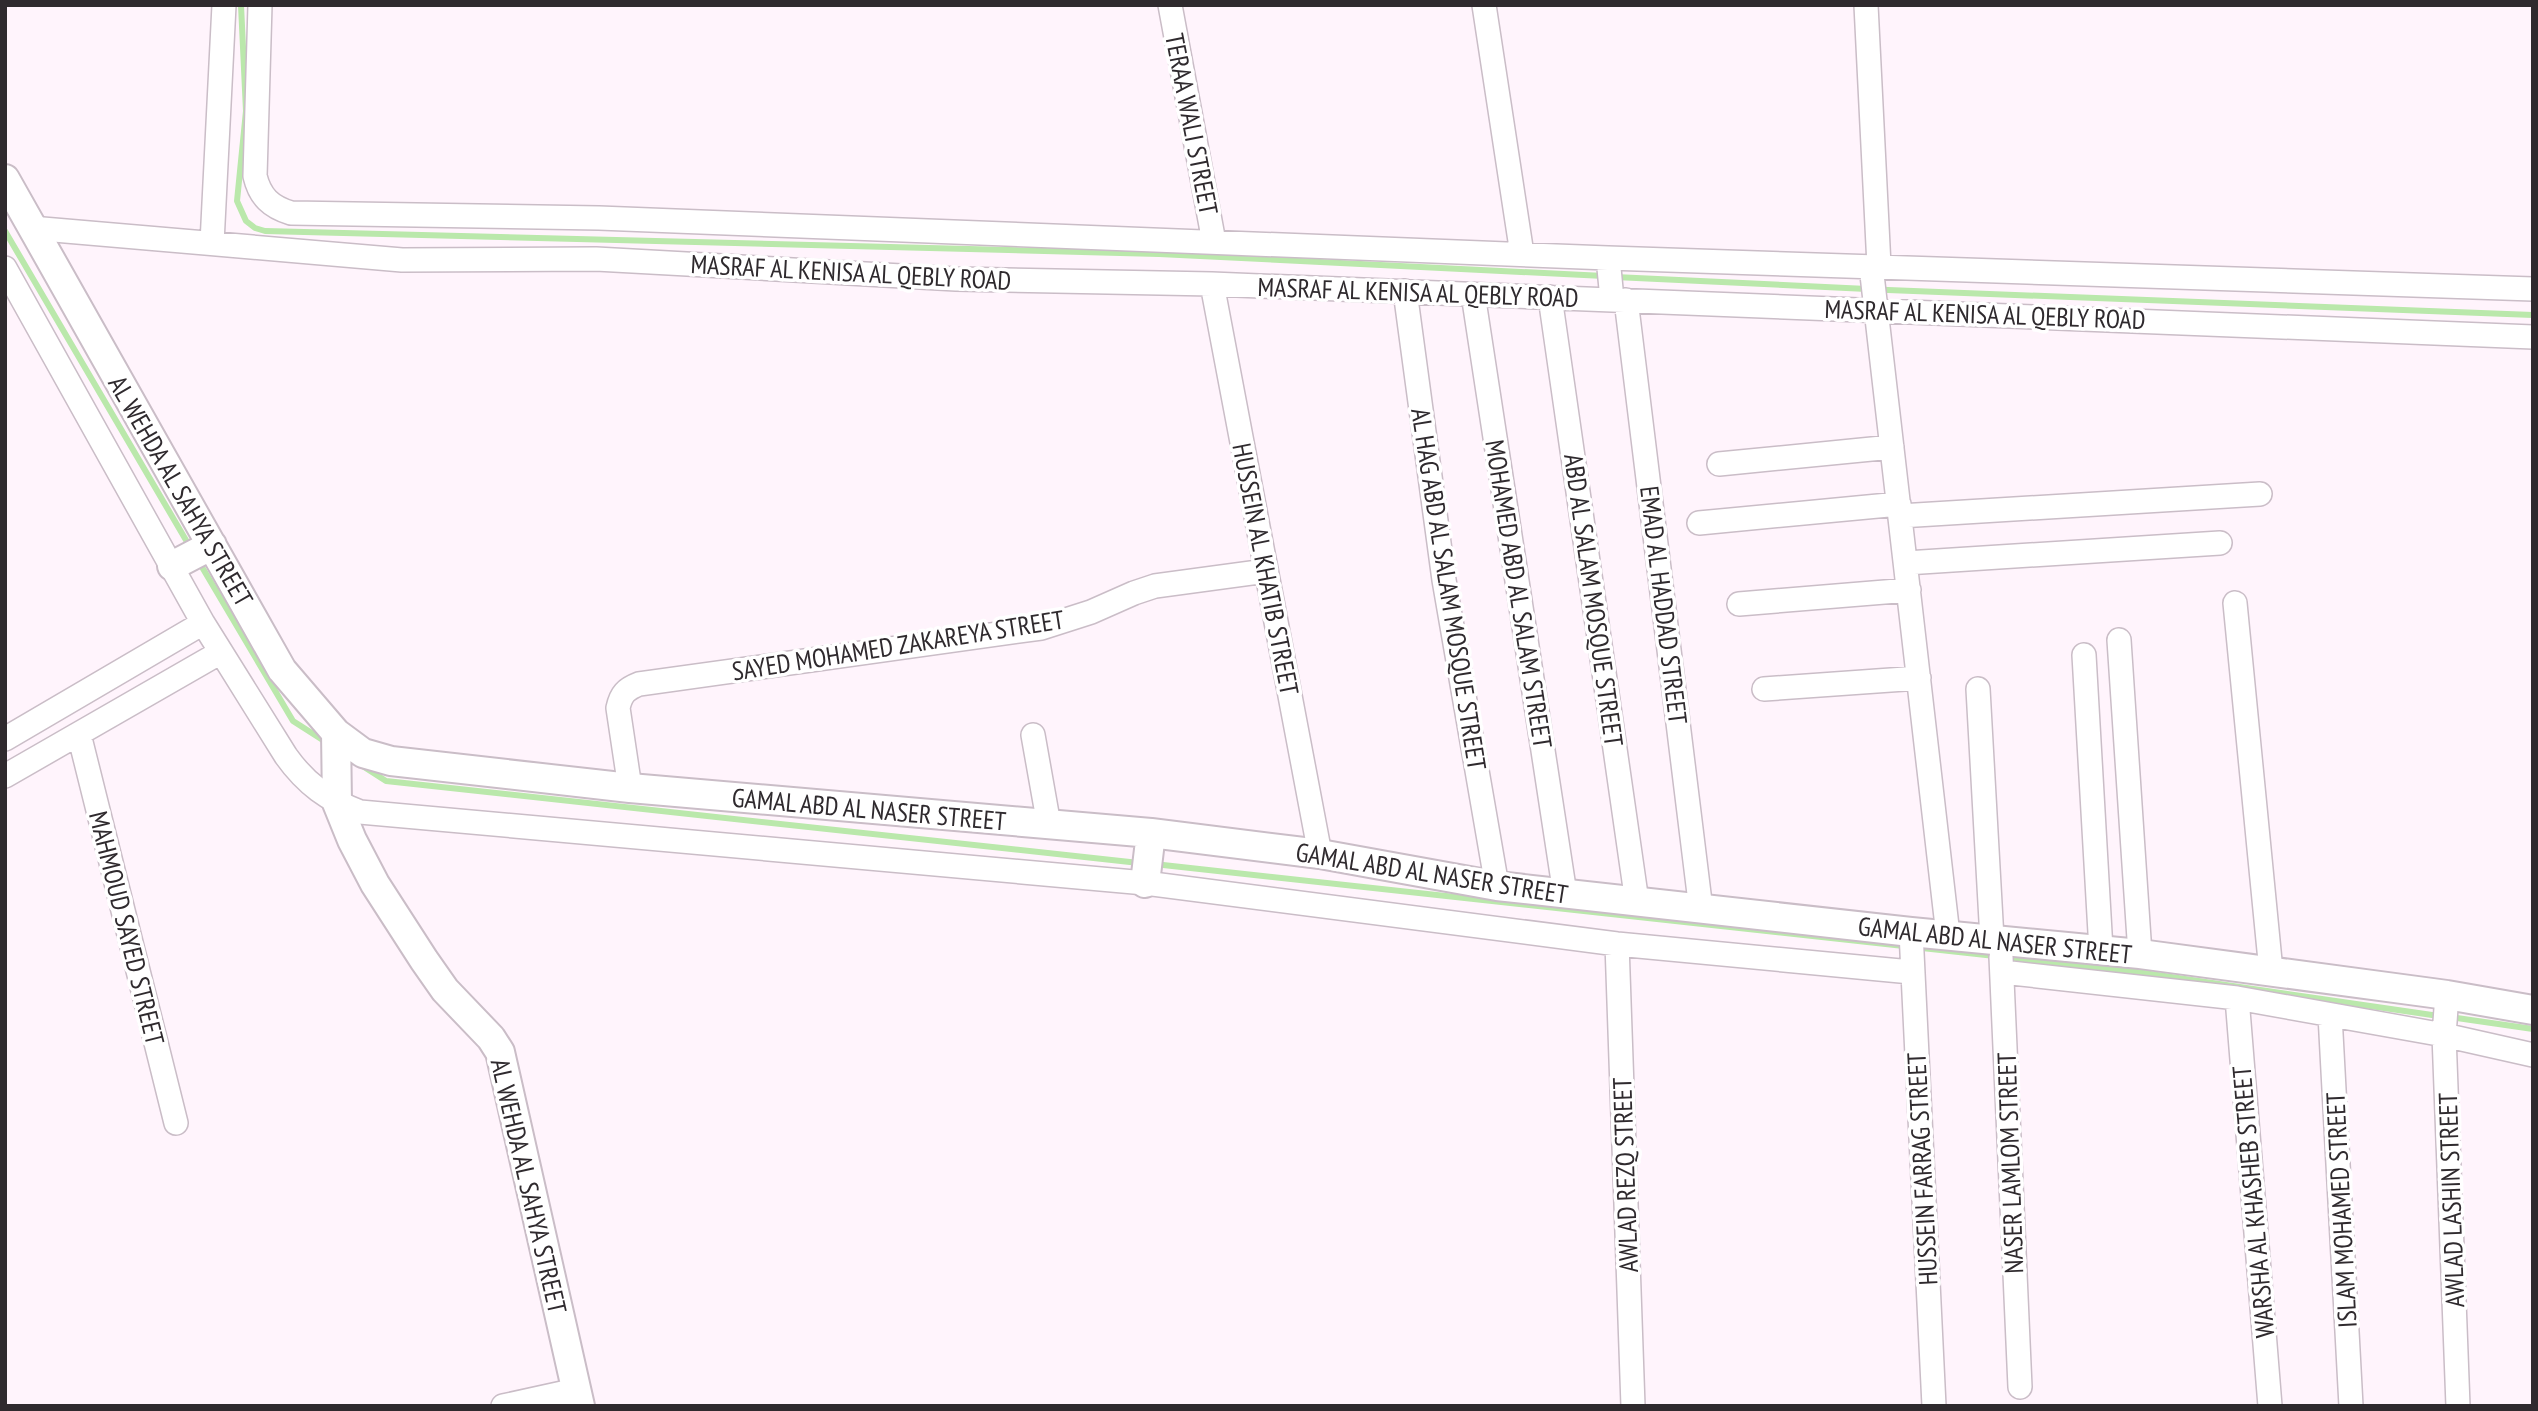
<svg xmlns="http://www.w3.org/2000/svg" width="2538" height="1411" font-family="'PT Sans Narrow',sans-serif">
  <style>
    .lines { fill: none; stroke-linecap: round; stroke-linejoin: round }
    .stream { stroke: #bae8ab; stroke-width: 6 }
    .minor-casing { stroke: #cabdc7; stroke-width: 26 }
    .tertiary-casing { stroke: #cabdc7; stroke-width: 32 }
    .minor { stroke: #fff; stroke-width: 23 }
    .tertiary { stroke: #fff; stroke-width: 28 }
    .labels { text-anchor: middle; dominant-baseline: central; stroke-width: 7; stroke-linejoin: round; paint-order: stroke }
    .street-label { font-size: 26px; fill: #2f2a2e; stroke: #fff }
  </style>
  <rect width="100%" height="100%" fill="#fff4fc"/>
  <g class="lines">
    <!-- stream -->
    <path class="stream" d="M241,5L246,111L237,201L246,221L255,228L265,231L1159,254L1604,276
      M5,231L190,547
      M1615,277L1888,290L2533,315
      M199,562L293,721L329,744
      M361,765L386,781L1139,863
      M1154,864L1995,956
      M2006,957L2130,971L2439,1016
      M2450,1017L2533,1029"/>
    <defs>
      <path id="minor" d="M260,5L255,176C260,197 271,207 291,213L599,218L1608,258L2533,289
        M1170,5L1214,242
        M1484,5L1522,254
        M1866,5L1879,266
        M31,228L402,260L596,259L956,279L1212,284L2533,337
        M212,243L224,5
        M1608,258L1612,299
        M1871,266L1948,935
        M5,268L203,623L286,756C306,784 328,800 360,812L1145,883L1617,944L1911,972
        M1212,284L1320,854
        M1405,291L1444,580L1497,886
        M1473,294L1565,894
        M1550,297L1637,902
        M1626,300L1701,910
        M1719,464L1892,447
        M1900,516L2260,494
        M1699,523L1899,504
        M1906,563L2220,543
        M2235,603L2271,971
        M1739,604L1909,590
        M2119,640L2140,954
        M2084,655L2101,950
        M1764,689L1919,678
        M1978,689L1992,939
        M79,734L176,1123
        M1033,735L1049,825
        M5,739L203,623
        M5,776L221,652
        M630,788L618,708C621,694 626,689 639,684L1041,628L1091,612L1134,593L1155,586L1266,571
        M1911,932L1934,1406
        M1617,944L1633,1406
        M2001,957L2020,1387
        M2002,972L2237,998L2444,1035L2533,1055
        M2447,995L2444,1035L2458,1406
        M2237,998L2270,1406
        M2330,1015L2351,1406
        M503,1406L576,1390"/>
      <path id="tertiary" d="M5,179L282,670L336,733L363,753L391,761L630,788L1151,833L1320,854L1497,886L1911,932L2140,954L2447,995L2533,1010
        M172,566L212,545
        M336,733L337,803L352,840L375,884L424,960L445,990L491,1038L500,1052L580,1406
        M1145,883L1151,833"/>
    </defs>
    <!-- minor casing -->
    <use href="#minor" class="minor-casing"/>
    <!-- tertiary casing -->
    <use href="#tertiary" class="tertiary-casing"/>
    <!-- minor -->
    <use href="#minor" class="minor"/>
    <!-- tertiary -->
    <use href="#tertiary" class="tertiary"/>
  </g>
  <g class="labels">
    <!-- street labels -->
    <g class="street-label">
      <text transform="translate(1192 124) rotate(79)">TERAA WALI STREET</text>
      <text transform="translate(851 272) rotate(3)">MASRAF AL KENISA AL QEBLY ROAD</text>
      <text transform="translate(1418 292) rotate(2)">MASRAF AL KENISA AL QEBLY ROAD</text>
      <text transform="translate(1985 314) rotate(2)">MASRAF AL KENISA AL QEBLY ROAD</text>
      <text transform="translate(181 491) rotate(60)">AL WEHDA AL SAHYA STREET</text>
      <text transform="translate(1266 569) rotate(79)">HUSSEIN AL KHATIB STREET</text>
      <text transform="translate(1449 589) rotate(81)">AL HAG ABD AL SALAM MOSQUE STREET</text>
      <text transform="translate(1519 594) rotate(81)">MOHAMED ABD AL SALAM STREET</text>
      <text transform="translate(1594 600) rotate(82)">ABD AL SALAM MOSQUE STREET</text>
      <text transform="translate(1664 605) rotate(83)">EMAD AL HADDAD STREET</text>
      <text transform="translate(898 645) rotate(-9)">SAYED MOHAMED ZAKAREYA STREET</text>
      <text transform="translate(869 809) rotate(5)">GAMAL ABD AL NASER STREET</text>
      <text transform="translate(1432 873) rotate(9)">GAMAL ABD AL NASER STREET</text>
      <text transform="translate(127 928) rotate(76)">MAHMOUD SAYED STREET</text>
      <text transform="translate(1995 940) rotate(6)">GAMAL ABD AL NASER STREET</text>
      <text transform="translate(2010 1163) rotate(-92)">NASER LAMLOM STREET</text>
      <text transform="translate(1922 1169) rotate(-93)">HUSSEIN FARRAG STREET</text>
      <text transform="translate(1625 1175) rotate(-92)">AWLAD REZQ STREET</text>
      <text transform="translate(529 1186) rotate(77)">AL WEHDA AL SAHYA STREET</text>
      <text transform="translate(2451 1200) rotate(-92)">AWLAD LASHIN STREET</text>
      <text transform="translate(2253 1202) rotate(-95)">WARSHA AL KHASHEB STREET</text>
      <text transform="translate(2341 1210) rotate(-93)">ISLAM MOHAMED STREET</text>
    </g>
  </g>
  <!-- border -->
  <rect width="2538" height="1411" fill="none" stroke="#2f2a2e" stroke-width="14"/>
</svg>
